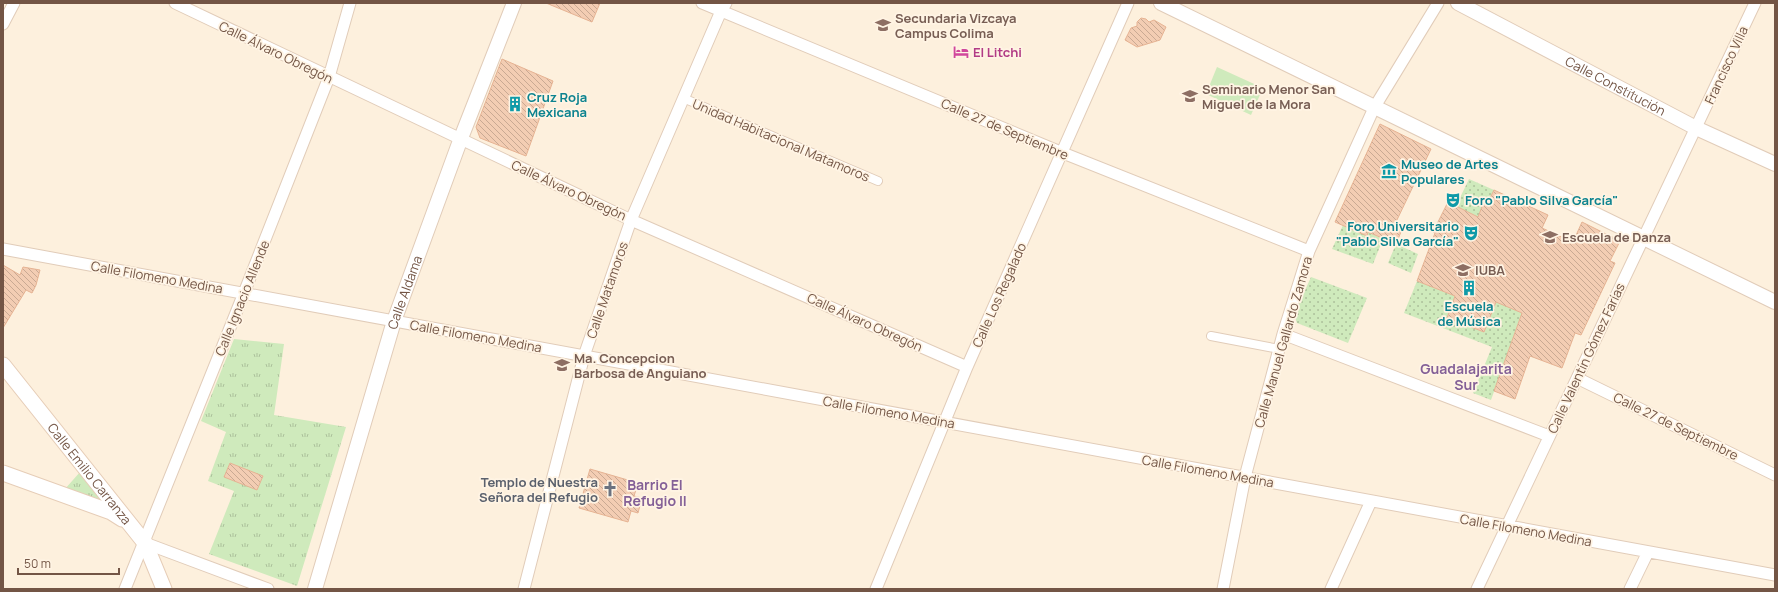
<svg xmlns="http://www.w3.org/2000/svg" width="1778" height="592" font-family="Manrope,sans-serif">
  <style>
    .grass { fill: url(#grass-tufts) }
    .garden { fill: url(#garden-dots) }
    .pitch { fill: #cfeabc }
    .building { fill: url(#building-back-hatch); stroke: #e6b393 }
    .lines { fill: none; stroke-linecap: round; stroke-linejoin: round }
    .pedestrian-casing { stroke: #e1ccb9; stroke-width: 10 }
    .minor-casing { stroke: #e1ccb9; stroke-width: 13 }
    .tertiary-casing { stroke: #e1ccb9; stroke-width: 16 }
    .secondary-casing { stroke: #e6cdb7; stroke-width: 17 }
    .pedestrian { stroke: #fff; stroke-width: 8 }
    .minor { stroke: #fff; stroke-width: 11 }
    .tertiary { stroke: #fff; stroke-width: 14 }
    .secondary { stroke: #fff; stroke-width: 15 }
    .labels { text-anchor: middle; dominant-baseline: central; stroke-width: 3.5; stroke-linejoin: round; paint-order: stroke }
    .education-label { font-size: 13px; font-weight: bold; fill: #785e54; stroke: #fff4e4; text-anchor: start }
    .street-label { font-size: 13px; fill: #735545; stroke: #fff4e4 }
    .hotel-label { font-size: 13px; font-weight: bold; fill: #b23c85; stroke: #fff4e4; text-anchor: start }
    .culture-label { font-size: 13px; font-weight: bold; fill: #0d838f; stroke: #fff4e4; text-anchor: start }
    .worship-label { font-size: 13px; font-weight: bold; fill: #5b616d; stroke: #fff4e4; text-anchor: end }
    .neighbourhood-label { font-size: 14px; font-weight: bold; fill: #846097; stroke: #fff4e4 }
  </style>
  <defs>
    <pattern id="grass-tufts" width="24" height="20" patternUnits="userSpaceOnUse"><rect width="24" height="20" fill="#cfeabc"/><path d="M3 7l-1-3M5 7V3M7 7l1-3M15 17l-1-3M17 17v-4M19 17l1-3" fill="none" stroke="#acc09b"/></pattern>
    <pattern id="garden-dots" width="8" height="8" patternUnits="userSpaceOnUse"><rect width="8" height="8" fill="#cfeabc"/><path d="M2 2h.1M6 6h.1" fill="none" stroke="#acc09b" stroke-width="1.8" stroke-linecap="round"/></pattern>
    <pattern id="building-back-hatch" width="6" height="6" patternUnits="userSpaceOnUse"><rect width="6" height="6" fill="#f3cdb3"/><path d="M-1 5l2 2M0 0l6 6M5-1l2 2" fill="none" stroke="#c9a993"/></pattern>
  </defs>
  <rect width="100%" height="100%" fill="#fdf0dd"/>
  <!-- grass -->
  <path class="grass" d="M234,339L284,344L274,415L346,427L297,586L209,554L234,491L208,481L226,432L201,421Z
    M80,472L113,509L65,489Z"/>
  <!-- garden -->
  <path class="garden" d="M1469,179L1494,190L1489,200L1485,199L1482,208L1510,233L1456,206Z
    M1343,225L1367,236L1368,232L1383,239L1373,264L1332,249Z
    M1396,244L1418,254L1411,273L1388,263Z
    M1311,277L1367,298L1348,343L1297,323L1294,315Z
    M1417,281L1455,296L1447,318L1484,332L1496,301L1522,313L1491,400L1473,393L1492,347L1404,313Z"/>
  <!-- pitch -->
  <path class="pitch" d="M1217,67L1263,88L1251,115L1206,94Z"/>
  <!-- building -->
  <path class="building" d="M546,3H600L592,22Z
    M1141,18L1146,19L1149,22L1154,20L1166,27L1160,40L1137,47L1125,40L1131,28L1137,26V22Z
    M502,59L553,81L526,156L480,138L476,127Z
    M1380,124L1431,149L1395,224L1403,227L1396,244L1368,232L1367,236L1335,222Z
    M1494,190L1548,215L1542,228L1573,242L1582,222L1620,241L1610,261L1615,263L1581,335L1575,333L1562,368L1530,356L1515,399L1494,391L1522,313L1496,302L1484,332L1447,318L1455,296L1417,281L1435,233L1433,232L1448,202L1478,217L1485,199L1489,200Z
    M3,265L20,275L23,267L40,270L36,285L32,293L26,290L3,328Z
    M230,463L263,476L257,490L224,477Z
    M590,469L638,483L634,496L642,498L638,513L631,511L628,522L579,508Z"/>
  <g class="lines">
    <defs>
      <path id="pedestrian" d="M683,98L878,181
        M1211,336L1279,349"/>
      <path id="minor" d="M175,3L631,220L967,367
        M702,3L1063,153L1309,251
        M3,24L14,3
        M3,249L1775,575
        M1283,334L1549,436
        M1577,378L1775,475
        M145,543L268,589
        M125,589L244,293L329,77L350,3
        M524,589L584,356L631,220L721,11L726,3
        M876,589L967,367L1128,3
        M1223,589L1245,477L1283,334L1309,251L1374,108L1438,3
        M1331,589L1371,501
        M1477,589L1755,3
        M1630,589L1648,552"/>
      <g id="tertiary">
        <path d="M1161,3L1775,302"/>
        <path id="s1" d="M1458,3L1696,128L1775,164"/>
        <path id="s2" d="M315,589L394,321L461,138L514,3"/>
      </g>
      <g id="secondary">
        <path id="s3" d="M3,365L145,543L164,589"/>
        <path d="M3,473L111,512L122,519"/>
      </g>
    </defs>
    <!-- pedestrian casing -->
    <use href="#pedestrian" class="pedestrian-casing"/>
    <!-- minor casing -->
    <use href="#minor" class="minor-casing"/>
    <!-- tertiary casing -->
    <use href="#tertiary" class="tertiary-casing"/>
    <!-- secondary casing -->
    <use href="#secondary" class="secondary-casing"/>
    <!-- pedestrian -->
    <use href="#pedestrian" class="pedestrian"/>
    <!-- minor -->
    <use href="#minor" class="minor"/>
    <!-- tertiary -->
    <use href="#tertiary" class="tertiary"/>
    <!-- secondary -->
    <use href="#secondary" class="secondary"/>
  </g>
  <!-- icons -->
  <defs>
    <symbol id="school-bare" viewBox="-9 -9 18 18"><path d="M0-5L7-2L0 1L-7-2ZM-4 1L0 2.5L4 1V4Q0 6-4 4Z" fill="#8d6e63" stroke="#fff4e4" stroke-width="2.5" paint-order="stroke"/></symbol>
    <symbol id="hotel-bare" viewBox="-9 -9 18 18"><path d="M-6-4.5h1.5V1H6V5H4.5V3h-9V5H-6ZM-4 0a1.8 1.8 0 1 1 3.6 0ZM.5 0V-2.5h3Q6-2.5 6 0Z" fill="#d1479c" stroke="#fff4e4" stroke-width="2.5" paint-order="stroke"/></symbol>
    <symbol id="university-bare" viewBox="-9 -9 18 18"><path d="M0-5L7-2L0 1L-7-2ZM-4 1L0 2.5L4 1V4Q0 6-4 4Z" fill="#8d6e63" stroke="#fff4e4" stroke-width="2.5" paint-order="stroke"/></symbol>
    <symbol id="building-bare" viewBox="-9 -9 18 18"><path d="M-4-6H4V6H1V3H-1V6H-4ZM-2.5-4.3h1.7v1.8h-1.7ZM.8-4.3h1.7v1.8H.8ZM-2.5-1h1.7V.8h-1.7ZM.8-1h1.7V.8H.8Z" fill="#0f9aa8" stroke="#fff4e4" stroke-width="2.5" paint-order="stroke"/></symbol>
    <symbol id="museum-bare" viewBox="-9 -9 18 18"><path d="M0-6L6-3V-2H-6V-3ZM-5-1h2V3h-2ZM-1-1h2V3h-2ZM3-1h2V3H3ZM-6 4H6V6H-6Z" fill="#0f9aa8" stroke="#fff4e4" stroke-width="2.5" paint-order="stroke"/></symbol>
    <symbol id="theatre-bare" viewBox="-9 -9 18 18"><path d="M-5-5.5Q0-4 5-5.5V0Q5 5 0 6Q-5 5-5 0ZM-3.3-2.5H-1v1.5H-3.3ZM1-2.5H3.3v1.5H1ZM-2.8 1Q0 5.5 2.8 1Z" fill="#0f9aa8" stroke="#fff4e4" stroke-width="2.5" paint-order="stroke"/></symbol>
    <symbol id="church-bare" viewBox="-9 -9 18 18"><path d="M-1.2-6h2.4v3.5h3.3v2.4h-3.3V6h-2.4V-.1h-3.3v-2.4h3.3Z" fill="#6b7280" stroke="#fff4e4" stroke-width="2.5" paint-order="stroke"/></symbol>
  </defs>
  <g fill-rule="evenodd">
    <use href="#school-bare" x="872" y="14" width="22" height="22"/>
    <use href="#hotel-bare" x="950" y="41" width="22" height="22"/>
    <use href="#university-bare" x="1179" y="85" width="22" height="22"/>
    <use href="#building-bare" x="504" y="93" width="22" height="22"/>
    <use href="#museum-bare" x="1378" y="160" width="22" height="22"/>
    <use href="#theatre-bare" x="1442" y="189" width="22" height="22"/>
    <use href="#theatre-bare" x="1460" y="222" width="22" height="22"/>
    <use href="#university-bare" x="1539" y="226" width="22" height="22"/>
    <use href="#university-bare" x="1452" y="259" width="22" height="22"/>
    <use href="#building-bare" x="1458" y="277" width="22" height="22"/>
    <use href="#school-bare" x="551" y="354" width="22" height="22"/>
    <use href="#church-bare" x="599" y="478" width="22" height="22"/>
  </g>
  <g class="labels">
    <!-- education labels -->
    <g class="education-label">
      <text x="895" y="18">Secundaria Vizcaya<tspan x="895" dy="15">Campus Colima</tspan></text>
      <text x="1202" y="89">Seminario Menor San<tspan x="1202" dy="15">Miguel de la Mora</tspan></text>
      <text x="1562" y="237">Escuela de Danza</text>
      <text x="1475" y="270">IUBA</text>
      <text x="574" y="358">Ma. Concepcion<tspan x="574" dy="15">Barbosa de Anguiano</tspan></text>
    </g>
    <!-- street labels -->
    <g class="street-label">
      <text transform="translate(276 52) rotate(26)">Calle Álvaro Obregón</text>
      <text transform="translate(1726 65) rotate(-65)">Francisco Villa</text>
      <text stroke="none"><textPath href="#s1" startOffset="178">Calle Constitución</textPath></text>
      <text transform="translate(1005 129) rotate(23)">Calle 27 de Septiembre</text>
      <text transform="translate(781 140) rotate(23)">Unidad Habitacional Matamoros</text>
      <text transform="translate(569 190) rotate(25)">Calle Álvaro Obregón</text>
      <text transform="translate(157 277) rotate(10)">Calle Filomeno Medina</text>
      <text transform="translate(607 290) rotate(-71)">Calle Matamoros</text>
      <text stroke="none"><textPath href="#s2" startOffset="310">Calle Aldama</textPath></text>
      <text transform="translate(999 295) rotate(-66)">Calle Los Regalado</text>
      <text transform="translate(242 298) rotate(-68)">Calle Ignacio Allende</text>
      <text transform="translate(865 322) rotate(24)">Calle Álvaro Obregón</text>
      <text transform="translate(476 336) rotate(10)">Calle Filomeno Medina</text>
      <text transform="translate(1283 342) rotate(-74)">Calle Manuel Gallardo Zamora</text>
      <text transform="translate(1586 358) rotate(-65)">Calle Valentín Gómez Farías</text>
      <text transform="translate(889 412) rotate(10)">Calle Filomeno Medina</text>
      <text transform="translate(1676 426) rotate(26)">Calle 27 de Septiembre</text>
      <text transform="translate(1208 471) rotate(10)">Calle Filomeno Medina</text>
      <text stroke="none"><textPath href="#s3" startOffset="139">Calle Emilio Carranza</textPath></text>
      <text transform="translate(1526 530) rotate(10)">Calle Filomeno Medina</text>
    </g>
    <!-- hotel labels -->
    <g class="hotel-label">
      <text x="973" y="52">El Litchi</text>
    </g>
    <!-- culture labels -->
    <g class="culture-label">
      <text x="527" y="97">Cruz Roja<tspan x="527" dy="15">Mexicana</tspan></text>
      <text x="1401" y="164">Museo de Artes<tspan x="1401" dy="15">Populares</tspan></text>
      <text x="1465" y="200">Foro "Pablo Silva García"</text>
      <text x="1459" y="226" text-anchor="end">Foro Universitario<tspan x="1459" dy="15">"Pablo Silva García"</tspan></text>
      <text x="1469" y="306" text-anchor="middle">Escuela<tspan x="1469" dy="15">de Música</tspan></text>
    </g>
    <!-- worship labels -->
    <g class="worship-label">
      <text x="598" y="482">Templo de Nuestra<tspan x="598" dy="15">Señora del Refugio</tspan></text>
    </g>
    <!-- neighbourhood labels -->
    <g class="neighbourhood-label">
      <text x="1466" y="368">Guadalajarita<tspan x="1466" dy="16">Sur</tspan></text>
      <text x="655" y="484">Barrio El<tspan x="655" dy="16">Refugio II</tspan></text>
    </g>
  </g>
  <!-- border -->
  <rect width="1778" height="592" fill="none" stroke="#735545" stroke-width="8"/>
  <!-- scale -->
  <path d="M18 568v6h101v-6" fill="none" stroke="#735545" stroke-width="2"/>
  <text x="24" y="568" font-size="12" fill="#735545" stroke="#fff4e4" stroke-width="3" paint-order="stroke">50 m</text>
</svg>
